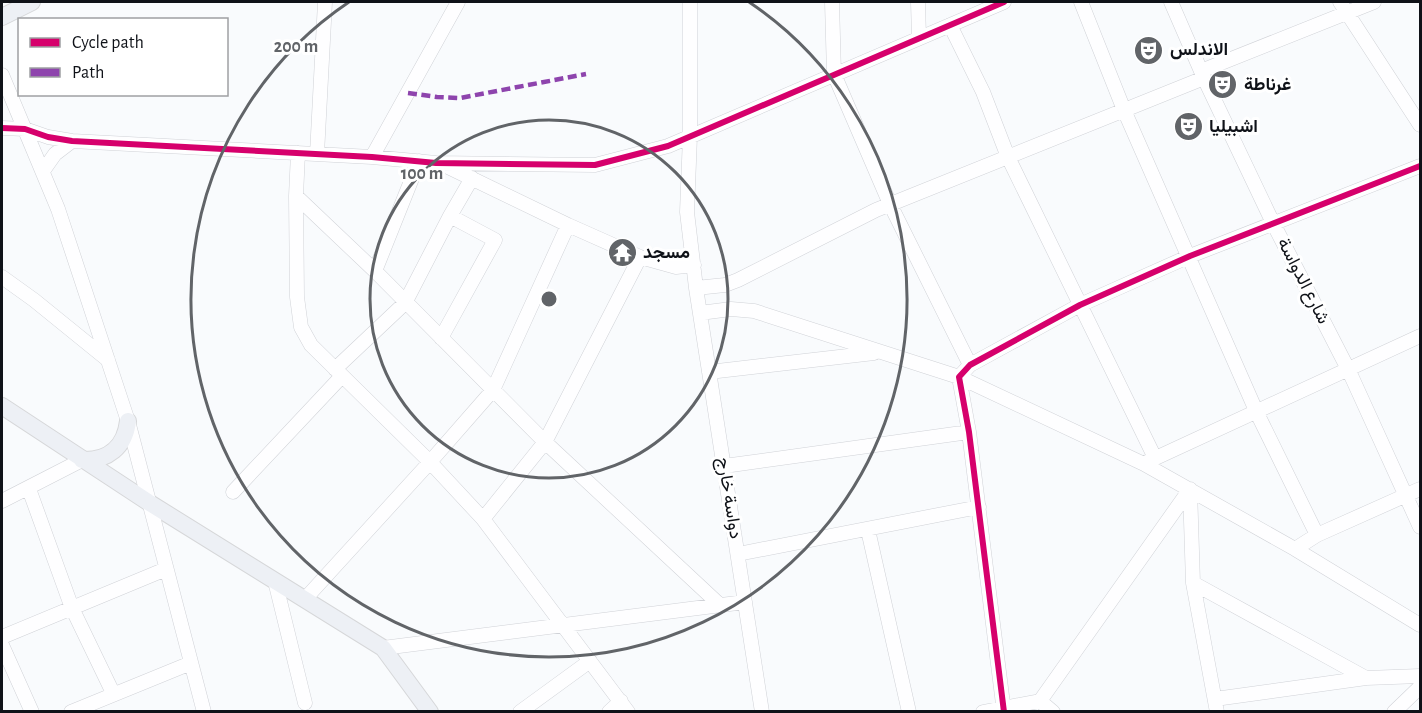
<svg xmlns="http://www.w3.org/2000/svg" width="1422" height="713" font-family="'Alegreya Sans',Vazirmatn,sans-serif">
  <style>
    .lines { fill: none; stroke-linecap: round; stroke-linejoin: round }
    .minor-casing { stroke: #d0d2d7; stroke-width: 15 }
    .major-casing { stroke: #d6d7d9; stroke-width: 18 }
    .minor { stroke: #fefeff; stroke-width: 14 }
    .major { stroke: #edf0f5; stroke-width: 16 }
    .quiet { stroke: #8e44ad; stroke-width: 4.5; stroke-dasharray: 9 4.5; stroke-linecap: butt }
    .cycleway-casing { stroke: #fff; stroke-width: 10 }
    .cycleway { stroke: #d6006c; stroke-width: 6 }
    .ring { fill: none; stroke: #616468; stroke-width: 3 }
    .labels { text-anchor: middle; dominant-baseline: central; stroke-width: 6; stroke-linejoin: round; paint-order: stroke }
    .poi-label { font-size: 18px; font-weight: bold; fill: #0f1218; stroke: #fff; text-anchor: start }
    .street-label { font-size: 18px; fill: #0f1218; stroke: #fff }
    .centre { fill: #616468; stroke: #fff; stroke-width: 3 }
    .ring-label { font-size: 18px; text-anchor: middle; font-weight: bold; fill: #616468; stroke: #fff; stroke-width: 6; stroke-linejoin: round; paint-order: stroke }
  </style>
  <rect width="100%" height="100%" fill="#f9fbfd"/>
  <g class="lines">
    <defs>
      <path id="minor" d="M690,2V136L687,212L696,288L762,712
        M832,2L834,74L890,204L970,365
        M918,2L919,38
        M1081,2L1124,110L1257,413L1317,535
        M1171,2L1204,78L1273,223L1349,371L1420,527
        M1340,2L1420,125
        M950,25L983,92L1008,157L1155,458
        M1201,71L1374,2
        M2,75L58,209L128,421L204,712
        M2,128L25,129L48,137L72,141L372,157L436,163L595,165L668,146L1004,2
        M298,153L296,196L297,297L301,327L311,345L430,462L483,519L628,712
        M317,154L325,2
        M372,157L458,2
        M448,167L568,225L640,257L676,267L694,265
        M43,171L55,154L72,141
        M296,196L375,271L545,442L721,606
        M375,271L419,161
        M2,277L34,300L108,360
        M696,288L725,285L738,280L876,210L1204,78
        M700,313L731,309L754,311L959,377L1144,464L1295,549L1420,625
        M441,338L495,240L450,216
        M335,369L405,303L450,216L472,178
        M709,372L874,353
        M1147,462L1420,336
        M724,466L969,432
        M29,489L72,608L113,693
        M1190,489L1193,583L1217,712
        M233,492L342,376
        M2,501L82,460
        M483,519L545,442L640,257
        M868,530L909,712
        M1295,549L1317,535L1420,489
        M738,554L979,507
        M275,581L305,703
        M1193,583L1366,678
        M305,599L430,462L493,390L568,225
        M2,637L166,569
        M2,645L32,712
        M383,648L745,602
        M1215,699L1366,678L1420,676
        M1040,701L1053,712
        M71,712L191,663
        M520,712L590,661
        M609,712L621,701
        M983,712L1040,701L1190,489
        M1004,712L969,432L959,377L970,365L1080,305L1190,256L1420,166
        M1394,712L1420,687"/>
      <path id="major" d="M2,17L32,2
        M2,406L148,502L383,648L430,712
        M82,460C108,461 125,447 128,421"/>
    </defs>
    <!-- minor casing -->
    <use href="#minor" class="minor-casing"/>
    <!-- major casing -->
    <use href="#major" class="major-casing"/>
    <!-- minor -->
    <use href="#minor" class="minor"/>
    <!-- major -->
    <use href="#major" class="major"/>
    <!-- quiet -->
    <path class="quiet" d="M408,93L437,97L460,98L586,74"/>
    <defs>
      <path id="cycleway" d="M2,128L25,129L48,137L72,141L372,157L436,163L595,165L668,146L1004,2
        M1004,712L969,432L959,377L970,365L1080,305L1190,256L1420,166"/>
    </defs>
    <!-- cycleway casing -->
    <use href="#cycleway" class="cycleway-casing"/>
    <!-- cycleway -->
    <use href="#cycleway" class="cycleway"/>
  </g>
  <!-- distance rings -->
  <g class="ring">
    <circle cx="549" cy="299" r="179"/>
    <path d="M749 2A358 358 0 1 1 349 2"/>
  </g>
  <!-- icons -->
  <defs>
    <symbol id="theatre-disc" viewBox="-11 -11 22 22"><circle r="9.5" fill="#616468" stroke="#fff"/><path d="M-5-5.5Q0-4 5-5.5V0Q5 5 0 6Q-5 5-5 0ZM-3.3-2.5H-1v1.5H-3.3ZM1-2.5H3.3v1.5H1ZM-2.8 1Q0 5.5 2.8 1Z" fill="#fff"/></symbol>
    <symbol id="temple-disc" viewBox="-11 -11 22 22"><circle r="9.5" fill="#616468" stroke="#fff"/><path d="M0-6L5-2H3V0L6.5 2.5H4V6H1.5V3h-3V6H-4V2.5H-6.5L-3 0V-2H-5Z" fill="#fff"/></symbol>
  </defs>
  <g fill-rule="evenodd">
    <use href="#theatre-disc" x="1132" y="34" width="33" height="33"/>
    <use href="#theatre-disc" x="1206" y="68" width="33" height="33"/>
    <use href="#theatre-disc" x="1172" y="110" width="33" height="33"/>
    <use href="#temple-disc" x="606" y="236" width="33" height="33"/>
  </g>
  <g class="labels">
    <!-- poi labels -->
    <g class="poi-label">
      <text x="1170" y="50">الاندلس</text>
      <text x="1244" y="85">غرناطة</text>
      <text x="1209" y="127">اشبيليا</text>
      <text x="643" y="253">مسجد</text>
    </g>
    <!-- street labels -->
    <g class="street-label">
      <text transform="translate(1303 281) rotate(63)">شارع الدواسة</text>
      <text transform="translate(729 498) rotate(81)">دواسة خارج</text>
    </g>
  </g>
  <circle cx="549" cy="299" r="9" class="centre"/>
  <g class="ring-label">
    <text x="296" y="52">200 m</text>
    <text x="422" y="179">100 m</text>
  </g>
  <!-- border -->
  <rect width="1422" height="713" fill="none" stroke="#0f1218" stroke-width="6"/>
  <!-- legend -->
  <rect x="18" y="18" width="210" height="78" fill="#ffffff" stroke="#9fa0a3" stroke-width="1.5"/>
  <rect x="30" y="38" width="30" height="9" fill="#d6006c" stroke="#9fa0a3" stroke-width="1.5"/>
  <text x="72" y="48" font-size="18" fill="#0f1218">Cycle path</text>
  <rect x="30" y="68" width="30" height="9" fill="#8e44ad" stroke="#9fa0a3" stroke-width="1.5"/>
  <text x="72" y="78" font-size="18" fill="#0f1218">Path</text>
</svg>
